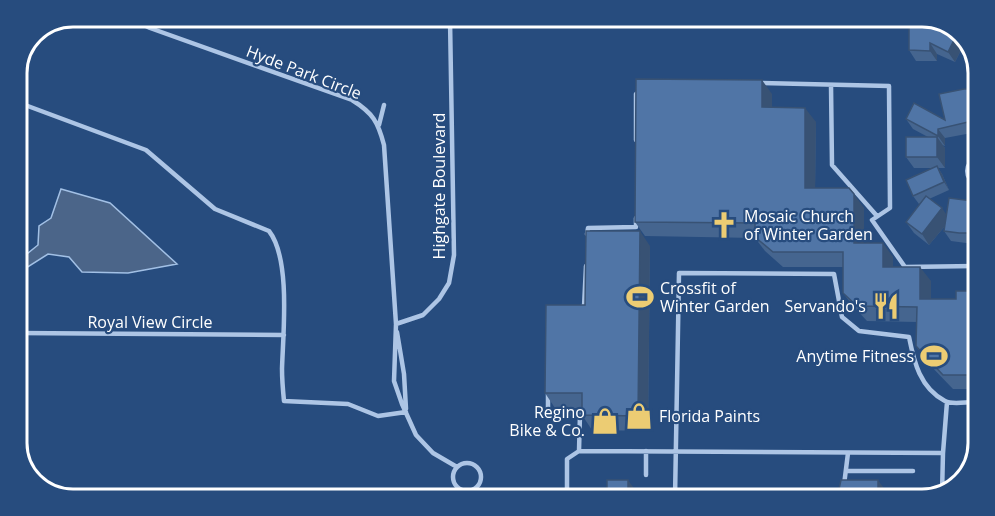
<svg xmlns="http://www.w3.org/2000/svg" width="995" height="516" font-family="'Open Sans',sans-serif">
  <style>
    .water { fill: #4b6589; stroke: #a2c0e5; stroke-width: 1.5 }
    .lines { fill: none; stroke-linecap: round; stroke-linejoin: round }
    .service { stroke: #adc5e5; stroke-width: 4.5 }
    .wall { fill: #45658f }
    .shaded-wall { fill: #385274 }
    .building { fill: #5075a6; stroke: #385274; stroke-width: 1.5 }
    .labels { text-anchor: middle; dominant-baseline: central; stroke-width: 4.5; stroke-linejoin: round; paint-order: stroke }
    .street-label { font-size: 16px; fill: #fff; stroke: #274c7e }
    .poi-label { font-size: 16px; fill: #fff; stroke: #274c7e; text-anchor: start }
    .rim { fill: none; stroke: #fff; stroke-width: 3 }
  </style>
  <rect width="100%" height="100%" fill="#274c7e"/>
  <!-- water -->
  <path class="water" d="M61,189L110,203L177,264L128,273L82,272L69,257L48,254L23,270L17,268V262L38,245L39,226L51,218Z"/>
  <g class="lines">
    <!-- service -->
    <path class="service" d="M128,17L150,28L352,100C373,113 378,122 384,145L396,324L394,381L402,404L416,435L433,453L457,467
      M759,83L889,86L890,208L872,220L905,267L975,266
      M831,85L832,165L877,216
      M17,102L146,150L215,209L269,231C291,259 283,334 282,369C282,380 283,391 284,401L348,404L378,416L406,412
      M379,125L384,105
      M636,140V94L640,91
      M977,185C964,178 964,164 977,157
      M587,234L588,228L636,227V218
      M581,307H584L586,266
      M396,324L423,315L439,299L449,283L454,255L450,19
      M397,332L404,374L406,409
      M17,333L284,335
      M548,394V414H580L579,451
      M453 477a14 14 0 1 1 28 0a14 14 0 1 1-28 0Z
      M846,471H913
      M646,475V451
      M844,485L848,453
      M942,494L943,453L947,402
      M567,497V459L579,451L943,453
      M675,498L679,273L834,274L842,317L859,331L909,337C914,362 920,388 945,401C952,405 965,402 973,402"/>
  </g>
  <!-- wall -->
  <path class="wall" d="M937,30L962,48L955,62L937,54V61H916L909,50Z
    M969,42L977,66H971L966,59Z
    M978,89L977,132L945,138V146L942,145L945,148V168H938L942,174L949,190L929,199L946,215L976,199V243H966L951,241L944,231L945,226L929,245L914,233L906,222L922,202L919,204L913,196L933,168H914L906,157L928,137L913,129L906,119L945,120Z
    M772,94V107L816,122L815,188L864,208V243L893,257V267L931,281V299H956L975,291L974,389H953L926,361L916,346L917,322L867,321L854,307L843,293V267H783L765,251L755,238L645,236L635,222Z
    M650,246L648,431L592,430L582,415V408H555L545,393L585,305Z"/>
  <!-- shaded-wall -->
  <path class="shaded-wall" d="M930,22H937V37L930,26Z
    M955,38L962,48L955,62L948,52Z
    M930,43L937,54V61L930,51Z
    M762,80L772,94V122L762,107Z
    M805,108L816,122L815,203L805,188Z
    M938,129L945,138V146L938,136Z
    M937,137L945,148V168L937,157Z
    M937,166L942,174L949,190L944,182Z
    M854,194L864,208V257L854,243Z
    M942,208L950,220L929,245L922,234Z
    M640,231L650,246L648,431L638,416Z
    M883,243L893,257V281L883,267Z
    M920,267L931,281V313L920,299Z
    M17,442L21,448V454L17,447Z
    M628,480L636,491V498L628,497Z
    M878,480L886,491V499H878Z"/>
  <!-- building -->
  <path class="building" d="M909,22H930V26L955,38L948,52L930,43V51L909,50Z
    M966,39L969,42L975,59H966Z
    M636,79L762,80V107L805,108V188H849L854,194V243H883V267H920V299H956V291H975L974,375H943L916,346L917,307L857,306L843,293V252H773L755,237V223L635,222Z
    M964,89H978V122H968L938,129V136L906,119L914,103L945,120L939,94Z
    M906,137H937V157H906Z
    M937,166L944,182L913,196L906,180Z
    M926,196L942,208L922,234L906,222Z
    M949,198L972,201V199H976V233H959L944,231Z
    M586,231H640L638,416L582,415V393H545L546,305H585Z
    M607,480H628V497H607Z
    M841,480H878V499L837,498Z"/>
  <!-- icons -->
  <defs>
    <symbol id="church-bare" viewBox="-9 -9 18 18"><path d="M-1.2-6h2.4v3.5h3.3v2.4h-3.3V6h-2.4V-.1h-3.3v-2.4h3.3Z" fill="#eccc73" stroke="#274c7e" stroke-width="2.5" paint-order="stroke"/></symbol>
    <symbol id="stadium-bare" viewBox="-9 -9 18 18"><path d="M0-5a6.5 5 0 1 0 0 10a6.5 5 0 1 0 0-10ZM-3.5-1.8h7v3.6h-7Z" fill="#eccc73" stroke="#274c7e" stroke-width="2.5" paint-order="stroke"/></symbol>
    <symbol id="restaurant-bare" viewBox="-9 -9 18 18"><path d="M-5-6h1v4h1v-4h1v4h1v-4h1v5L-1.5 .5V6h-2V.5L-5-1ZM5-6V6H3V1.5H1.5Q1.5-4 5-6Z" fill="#eccc73" stroke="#274c7e" stroke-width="2.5" paint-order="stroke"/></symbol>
    <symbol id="shop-bare" viewBox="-9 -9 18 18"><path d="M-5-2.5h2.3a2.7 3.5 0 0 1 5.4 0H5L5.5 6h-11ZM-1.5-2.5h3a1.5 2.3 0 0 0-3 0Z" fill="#eccc73" stroke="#274c7e" stroke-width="2.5" paint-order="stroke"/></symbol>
  </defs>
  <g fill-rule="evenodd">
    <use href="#church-bare" x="705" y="206" width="38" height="38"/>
    <use href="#stadium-bare" x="621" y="278" width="38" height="38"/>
    <use href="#restaurant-bare" x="867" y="287" width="38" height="38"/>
    <use href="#stadium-bare" x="915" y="337" width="38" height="38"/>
    <use href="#shop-bare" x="620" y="397" width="38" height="38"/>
    <use href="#shop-bare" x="586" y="402" width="38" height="38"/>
  </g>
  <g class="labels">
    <!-- street labels -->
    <g class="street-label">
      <text transform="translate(304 72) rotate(21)">Hyde Park Circle</text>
      <text transform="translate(439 186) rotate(-90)">Highgate Boulevard</text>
      <text x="150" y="322">Royal View Circle</text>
    </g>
    <!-- poi labels -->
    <g class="poi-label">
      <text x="744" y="216">Mosaic Church<tspan x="744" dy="18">of Winter Garden</tspan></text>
      <text x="660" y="288">Crossfit of<tspan x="660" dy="18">Winter Garden</tspan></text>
      <text x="866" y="306" text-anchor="end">Servando's</text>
      <text x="914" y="356" text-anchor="end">Anytime Fitness</text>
      <text x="585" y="412" text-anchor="end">Regino<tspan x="585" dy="18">Bike &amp; Co.</tspan></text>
      <text x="659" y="416">Florida Paints</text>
    </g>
  </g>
  <!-- crop -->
  <path d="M0 0H995V516H0ZM73 27H922A46 46 0 0 1 968 73V443A46 46 0 0 1 922 489H73A46 46 0 0 1 27 443V73A46 46 0 0 1 73 27Z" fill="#274c7e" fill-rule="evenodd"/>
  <path class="rim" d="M73 27H922A46 46 0 0 1 968 73V443A46 46 0 0 1 922 489H73A46 46 0 0 1 27 443V73A46 46 0 0 1 73 27Z"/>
</svg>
